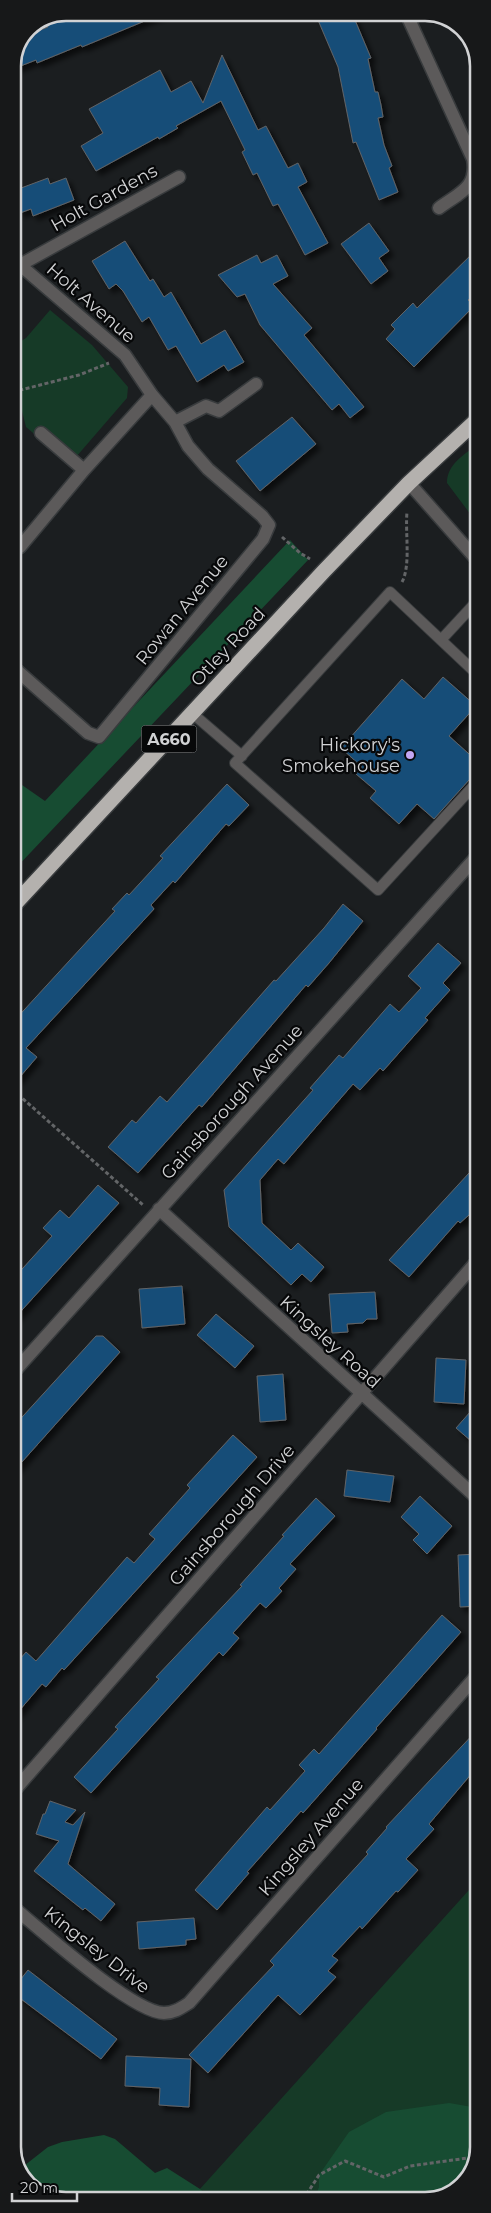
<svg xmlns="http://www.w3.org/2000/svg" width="491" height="2213" font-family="Montserrat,sans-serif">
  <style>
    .green { fill: #163a27 }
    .forest { fill: #174c32 }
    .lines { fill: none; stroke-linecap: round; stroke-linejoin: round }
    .stream { stroke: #476671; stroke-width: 6 }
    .building { fill: #194e78; stroke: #616366; filter: url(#shadow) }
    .lane-casing { stroke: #383b3d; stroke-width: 12 }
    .street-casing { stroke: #383b3d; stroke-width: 15 }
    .highway-casing { stroke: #383b3d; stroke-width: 18 }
    .path { stroke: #636567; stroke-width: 3; stroke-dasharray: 4 2.5; stroke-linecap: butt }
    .lane { stroke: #5c5a5a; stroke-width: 10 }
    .street { stroke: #5c5a5a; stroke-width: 12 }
    .highway { stroke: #b4b1ae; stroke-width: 15 }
    .poi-dot { fill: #c3a7f2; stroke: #070809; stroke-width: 2 }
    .labels { text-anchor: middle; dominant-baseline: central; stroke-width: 4.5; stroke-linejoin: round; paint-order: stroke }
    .shield { fill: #070809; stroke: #949597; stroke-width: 1 }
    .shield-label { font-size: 16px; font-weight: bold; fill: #d1d2d4 }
    .street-label { font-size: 18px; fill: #d1d2d4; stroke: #070809 }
    .poi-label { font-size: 18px; fill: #d1d2d4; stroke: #070809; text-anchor: end }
    .rim { fill: none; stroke: #d1d2d4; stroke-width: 2.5 }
  </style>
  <defs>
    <filter id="shadow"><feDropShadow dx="4.5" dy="4.5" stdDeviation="2.5" flood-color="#0009"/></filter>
  </defs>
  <rect width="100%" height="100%" fill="#1b1e20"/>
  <!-- green -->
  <path class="green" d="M50,310L92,345L128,387L127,398L70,464L26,427L20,403L13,404V346L26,338Z
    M478,444V515L474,519L447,483C447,464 464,455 478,444Z
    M478,1880V2147L465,2182L435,2200H190Z"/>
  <!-- forest -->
  <path class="forest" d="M290,540L308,560L13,871V794L22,785L45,801Z
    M449,2103L478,2108V2147L465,2182L435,2200H314L319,2187V2175L349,2132L386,2112Z
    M104,2135L115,2139L155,2173L167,2168L200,2189L213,2200H59L31,2187L20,2169L48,2147L62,2142Z"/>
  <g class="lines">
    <!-- stream -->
    <path class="stream" d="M13,382H15"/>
  </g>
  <!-- building -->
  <path class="building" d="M69,12L164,13L82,47L81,45L37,63L36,60L13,69L25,36L48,27L45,21Z
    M315,13H352L371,58L368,59L375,92H378L381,105L383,117L378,118L384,145L392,166L389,168L398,192L379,200L356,142L353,143L338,67Z
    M222,55L258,130L266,126L288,168L298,163L307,182L298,187L328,243L305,255L278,204L273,206L257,173L253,175L242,152L245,150L221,101L176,126L178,128L159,139L158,137L96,171L81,146L103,133L89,109L160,70L171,92L191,81L203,103Z
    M48,178L50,184L66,178L74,200L33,216L31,209L20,213L13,191Z
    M369,223L389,251L379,258L388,271L371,284L341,244Z
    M125,241L150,281L153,279L164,297L171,292L201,344L225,330L244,362L228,371L224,365L197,382L176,346L168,350L149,317L142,322L123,291L116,284L109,289L92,261Z
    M478,248V291L468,300L474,306L414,367L386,339L395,329L391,325L413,303L417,308Z
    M257,255L261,263L277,255L288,276L273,284L312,328L304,335L364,407L350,418L339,404L332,410L260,325L245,294L237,297L218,275Z
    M292,417L316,444L260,491L236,461Z
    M443,677L476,706L449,736L478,762V770L434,819L417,804L399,824L370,798L376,791L356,774L362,767L341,748L402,679L424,699Z
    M227,784L249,805L229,826L226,824L175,883L173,881L151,905L154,909L26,1048L37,1057L13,1085V1022L115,911L112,909L127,893L129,895L163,858L160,856Z
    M343,904L363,921L329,963L308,987L306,985L202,1107L199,1105L138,1173L108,1147L132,1120L136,1123L160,1096L167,1102L274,980L276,981L324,928Z
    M438,943L461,963L443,983L450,990L425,1018L428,1020L383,1071L380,1068L360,1090L353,1084L284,1164L278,1159L260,1180L262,1223L291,1250L298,1243L324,1267L311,1282L302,1274L291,1285L229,1227L224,1190L313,1090L310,1088L339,1055L343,1058L390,1004L399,1012L421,988L408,976Z
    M469,1173L478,1181V1207L460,1223L458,1221L409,1277L389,1260Z
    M98,1185L119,1203L13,1320V1279L52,1236L43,1228L60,1210L69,1218Z
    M182,1286L185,1324L142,1328L139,1289Z
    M375,1292L377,1319H367L363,1323L347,1324L348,1332L332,1333L329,1294Z
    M216,1314L254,1346L235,1368L197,1335Z
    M96,1336H103L120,1352L13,1472V1427Z
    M436,1358L466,1360L464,1404L434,1402Z
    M283,1374L286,1420L260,1422L257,1376Z
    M478,1403V1447L456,1428Z
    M233,1435L257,1457L64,1670L62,1668L46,1687L42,1684L13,1718V1667L26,1652L36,1661L127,1557L134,1563L155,1539L149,1534L190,1488L187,1485Z
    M347,1470L394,1476L390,1502L344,1496Z
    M420,1496L452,1526L427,1554L413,1540L419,1534L401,1517Z
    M316,1498L335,1516L290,1564L296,1569L279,1588L282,1591L266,1608L260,1603L233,1633L239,1638L223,1656L219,1652L91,1793L74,1777L118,1729L115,1727L159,1679L156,1677L242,1586L240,1585L284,1536L282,1535Z
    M478,1554V1606L460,1607L458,1555Z
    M442,1615L461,1632L376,1728L377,1729L326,1787L303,1813L301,1811L247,1872L249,1873L217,1910L195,1890L267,1807L270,1810L305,1771L299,1765L314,1749L319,1754Z
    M478,1729V1766L429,1824L434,1829L406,1859L418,1870L398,1892L396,1891L362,1929L360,1926L332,1956L338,1960L328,1971L336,1977L300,2015L278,1995L208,2073L189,2055L274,1965L270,1961L368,1854L366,1852L387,1828L386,1827Z
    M50,1801L76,1810L65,1822L73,1825L85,1812L68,1864L115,1904L101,1921L85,1908L83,1910L34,1871L59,1841L36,1834L43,1814H45Z
    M194,1918L196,1939L186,1940V1945L139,1949L137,1922Z
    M28,1970L117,2039L101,2059L13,1993V1989Z
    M126,2056L191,2059L189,2107L159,2105L160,2088L125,2086Z"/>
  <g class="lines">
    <defs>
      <path id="lane" d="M441,640L478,600
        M478,675L390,592L235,763L378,890L478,781
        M192,713L242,756"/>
      <path id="street" d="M406,13L473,159C478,188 459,193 439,208
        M13,259L125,355L152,395L175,422L206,406L219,411L256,384
        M20,265L179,177
        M41,433L84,470
        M409,483L478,561
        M13,550L20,547L84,470L152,395
        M13,667L88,733L99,737L263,539L269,525L262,516L208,469L188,446L175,422
        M159,1209L478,1499
        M13,1373L478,855
        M13,1792L478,1260
        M13,1907C41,1930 133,2013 164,2013C174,2013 181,2008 189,2003L478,1674"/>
      <path id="highway" d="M13,906L324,571L409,483L478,419"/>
    </defs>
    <!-- lane casing -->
    <use href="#lane" class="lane-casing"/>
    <!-- street casing -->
    <use href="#street" class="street-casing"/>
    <!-- highway casing -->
    <use href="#highway" class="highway-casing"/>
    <!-- path -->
    <path class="path" d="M13,392L79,375L109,363
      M282,537L300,553L310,559
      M402,582C411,565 405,533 407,512
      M13,1090L143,1205
      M303,2200L319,2175L345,2161L384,2177L410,2166L475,2157"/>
    <!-- lane -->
    <use href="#lane" class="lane"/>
    <!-- street -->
    <use href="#street" class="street"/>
    <!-- highway -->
    <use href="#highway" class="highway"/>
  </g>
  <!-- markers -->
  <circle class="poi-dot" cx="410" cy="755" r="5"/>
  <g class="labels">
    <!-- shield labels -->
    <rect class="shield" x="141.5" y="725.5" width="55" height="27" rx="4"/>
    <g class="shield-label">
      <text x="169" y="739">A660</text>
    </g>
    <!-- street labels -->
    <g class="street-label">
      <text transform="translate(104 198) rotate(-29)">Holt Gardens</text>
      <text transform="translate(91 303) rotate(41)">Holt Avenue</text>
      <text transform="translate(182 610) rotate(-51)">Rowan Avenue</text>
      <text transform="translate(228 647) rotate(-47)">Otley Road</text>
      <text transform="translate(232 1102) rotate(-48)">Gainsborough Avenue</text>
      <text transform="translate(330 1342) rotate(42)">Kingsley Road</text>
      <text transform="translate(232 1515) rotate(-49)">Gainsborough Drive</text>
      <text transform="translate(311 1837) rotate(-49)">Kingsley Avenue</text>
      <text transform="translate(97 1950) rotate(38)">Kingsley Drive</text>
    </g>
    <!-- poi labels -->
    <g class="poi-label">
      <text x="400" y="745">Hickory's<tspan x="400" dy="21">Smokehouse</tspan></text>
    </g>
  </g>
  <!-- crop -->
  <path d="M0 0H491V2213H0ZM66 21H425A45 45 0 0 1 470 66V2147A45 45 0 0 1 425 2192H66A45 45 0 0 1 21 2147V66A45 45 0 0 1 66 21Z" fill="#171819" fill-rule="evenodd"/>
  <path class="rim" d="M66 21H425A45 45 0 0 1 470 66V2147A45 45 0 0 1 425 2192H66A45 45 0 0 1 21 2147V66A45 45 0 0 1 66 21Z"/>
  <!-- scale -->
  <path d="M12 2193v8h65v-8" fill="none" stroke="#d1d2d4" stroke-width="2.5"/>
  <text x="20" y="2193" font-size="15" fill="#d1d2d4" stroke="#070809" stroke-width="4" paint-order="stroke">20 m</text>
</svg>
